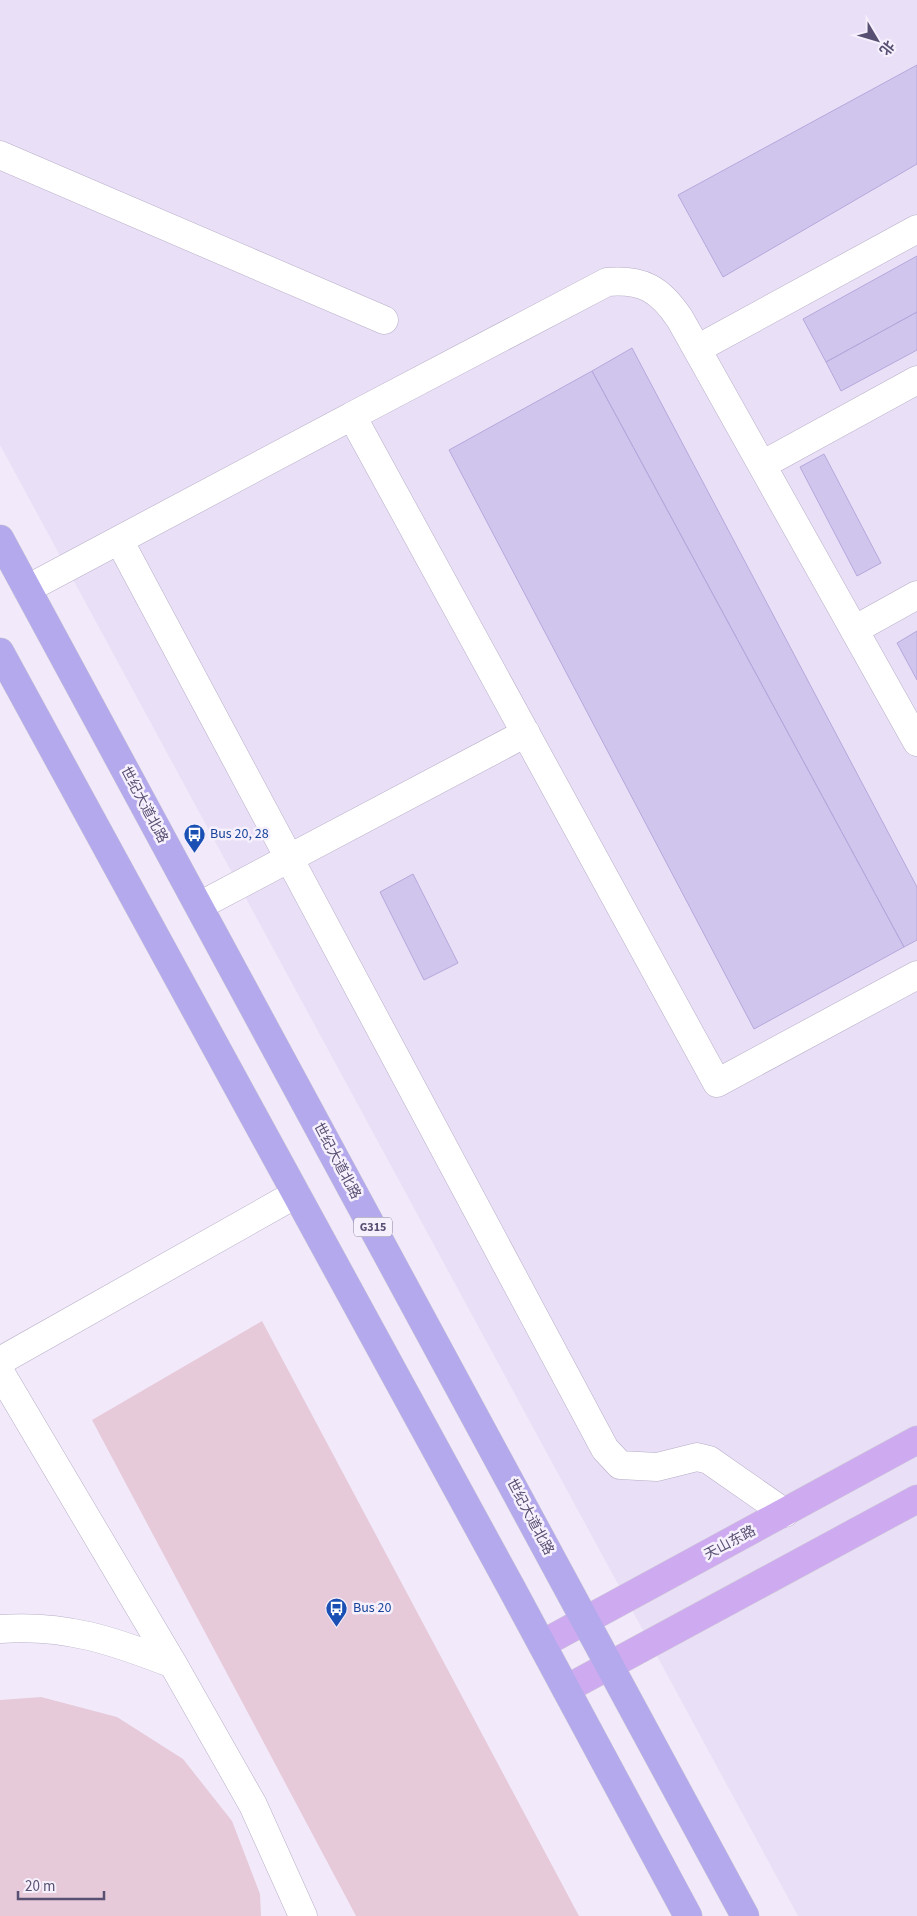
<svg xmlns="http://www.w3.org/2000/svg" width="917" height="1916" font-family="'Source Sans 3','Noto Sans SC',sans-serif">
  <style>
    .residential { fill: #e9dff6 }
    .green { fill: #e6cad9 }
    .building { fill: #d0c5ec; stroke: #b6a8dc }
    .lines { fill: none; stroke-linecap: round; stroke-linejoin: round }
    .minor-casing { stroke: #b7aec8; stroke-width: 29 }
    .major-casing { stroke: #cdcad5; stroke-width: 29 }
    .highway-casing { stroke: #cdcad5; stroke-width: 29 }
    .minor { stroke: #fff; stroke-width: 28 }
    .major { stroke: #ceabf0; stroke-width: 28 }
    .highway { stroke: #b3a9ec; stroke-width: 28 }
    .labels { text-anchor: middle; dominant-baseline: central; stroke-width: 5; stroke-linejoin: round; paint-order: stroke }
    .shield { fill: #f6f0fd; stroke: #87809c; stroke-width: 1 }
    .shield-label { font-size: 12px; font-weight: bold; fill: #585072 }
    .street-label { font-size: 14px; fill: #585072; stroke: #f6f0fd }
    .transit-label { font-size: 14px; fill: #164399; stroke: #f6f0fd; text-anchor: start }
  </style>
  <rect width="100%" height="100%" fill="#f2eafa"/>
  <!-- residential -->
  <path class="residential" d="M0,0H917V1916H798L0,445Z"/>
  <!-- green -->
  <path class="green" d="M262,1321L579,1916H356L92,1420Z
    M41,1697L117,1717L183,1759L232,1821L260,1894L261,1916H0V1700Z"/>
  <!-- building -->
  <path class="building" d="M917,65V164L723,277L678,195Z
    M917,256V312L826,362L803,319Z
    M917,312V350L841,391L826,362Z
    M632,348L917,887V940L904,947L592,371Z
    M592,371L904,947L754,1029L449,450Z
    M824,454L881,563L857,576L800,467Z
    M917,631V680L897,643Z
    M413,874L458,963L424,980L380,892Z"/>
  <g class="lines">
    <defs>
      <path id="minor" d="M0,155L384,320
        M697,349L917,229
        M352,416L607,282C643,279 660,289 680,319L917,742
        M762,465L917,380
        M119,540L605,1449L620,1465L657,1467L697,1457L709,1460L785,1513
        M27,589L352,416L717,1083L917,975
        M854,630L917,595
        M199,906L526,733
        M0,1361L296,1194
        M0,1372L173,1664L253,1805L303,1916
        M0,1629C65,1624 114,1641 173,1664"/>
      <path id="major" d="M542,1644L917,1440
        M566,1689L917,1499"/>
      <path id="highway" d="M0,539L745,1916
        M0,652L512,1589L688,1916"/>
    </defs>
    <!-- minor casing -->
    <use href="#minor" class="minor-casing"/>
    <!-- major casing -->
    <use href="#major" class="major-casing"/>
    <!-- highway casing -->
    <use href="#highway" class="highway-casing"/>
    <!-- minor -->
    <use href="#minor" class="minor"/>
    <!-- major -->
    <use href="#major" class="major"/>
    <!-- highway -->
    <use href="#highway" class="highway"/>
  </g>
  <!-- icons -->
  <defs>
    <symbol id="bus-pin" viewBox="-11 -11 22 30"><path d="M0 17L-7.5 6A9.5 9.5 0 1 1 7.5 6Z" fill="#1a4fb4" stroke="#f6f0fd"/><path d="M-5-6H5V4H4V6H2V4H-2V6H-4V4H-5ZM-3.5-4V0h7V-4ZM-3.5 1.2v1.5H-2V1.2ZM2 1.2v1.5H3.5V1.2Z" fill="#fff"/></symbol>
  </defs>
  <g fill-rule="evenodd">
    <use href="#bus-pin" x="182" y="822" width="25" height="34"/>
    <use href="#bus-pin" x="324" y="1596" width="25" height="34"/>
  </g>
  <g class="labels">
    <!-- shield labels -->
    <rect class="shield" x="354" y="1217.5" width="38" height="19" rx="4"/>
    <g class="shield-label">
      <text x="373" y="1227">G315</text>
    </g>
    <!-- street labels -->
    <g class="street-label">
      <text transform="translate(144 805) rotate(62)">世纪大道北路</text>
      <text transform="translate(337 1161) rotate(62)">世纪大道北路</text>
      <text transform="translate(530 1517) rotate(62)">世纪大道北路</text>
      <text transform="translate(730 1543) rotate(-28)">天山东路</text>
    </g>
    <!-- transit labels -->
    <g class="transit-label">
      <text x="210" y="834">Bus 20, 28</text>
      <text x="353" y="1608">Bus 20</text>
    </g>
  </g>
  <!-- north arrow -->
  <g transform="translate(877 40) rotate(128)" stroke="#f6f0fd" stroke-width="4" paint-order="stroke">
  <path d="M0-4L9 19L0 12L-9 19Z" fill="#585072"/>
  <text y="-8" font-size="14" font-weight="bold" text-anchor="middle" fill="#585072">北</text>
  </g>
  <!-- scale -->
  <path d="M18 1891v8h86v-8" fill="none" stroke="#585072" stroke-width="2.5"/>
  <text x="25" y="1891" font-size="15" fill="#585072" stroke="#f6f0fd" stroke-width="4" paint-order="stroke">20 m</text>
</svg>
